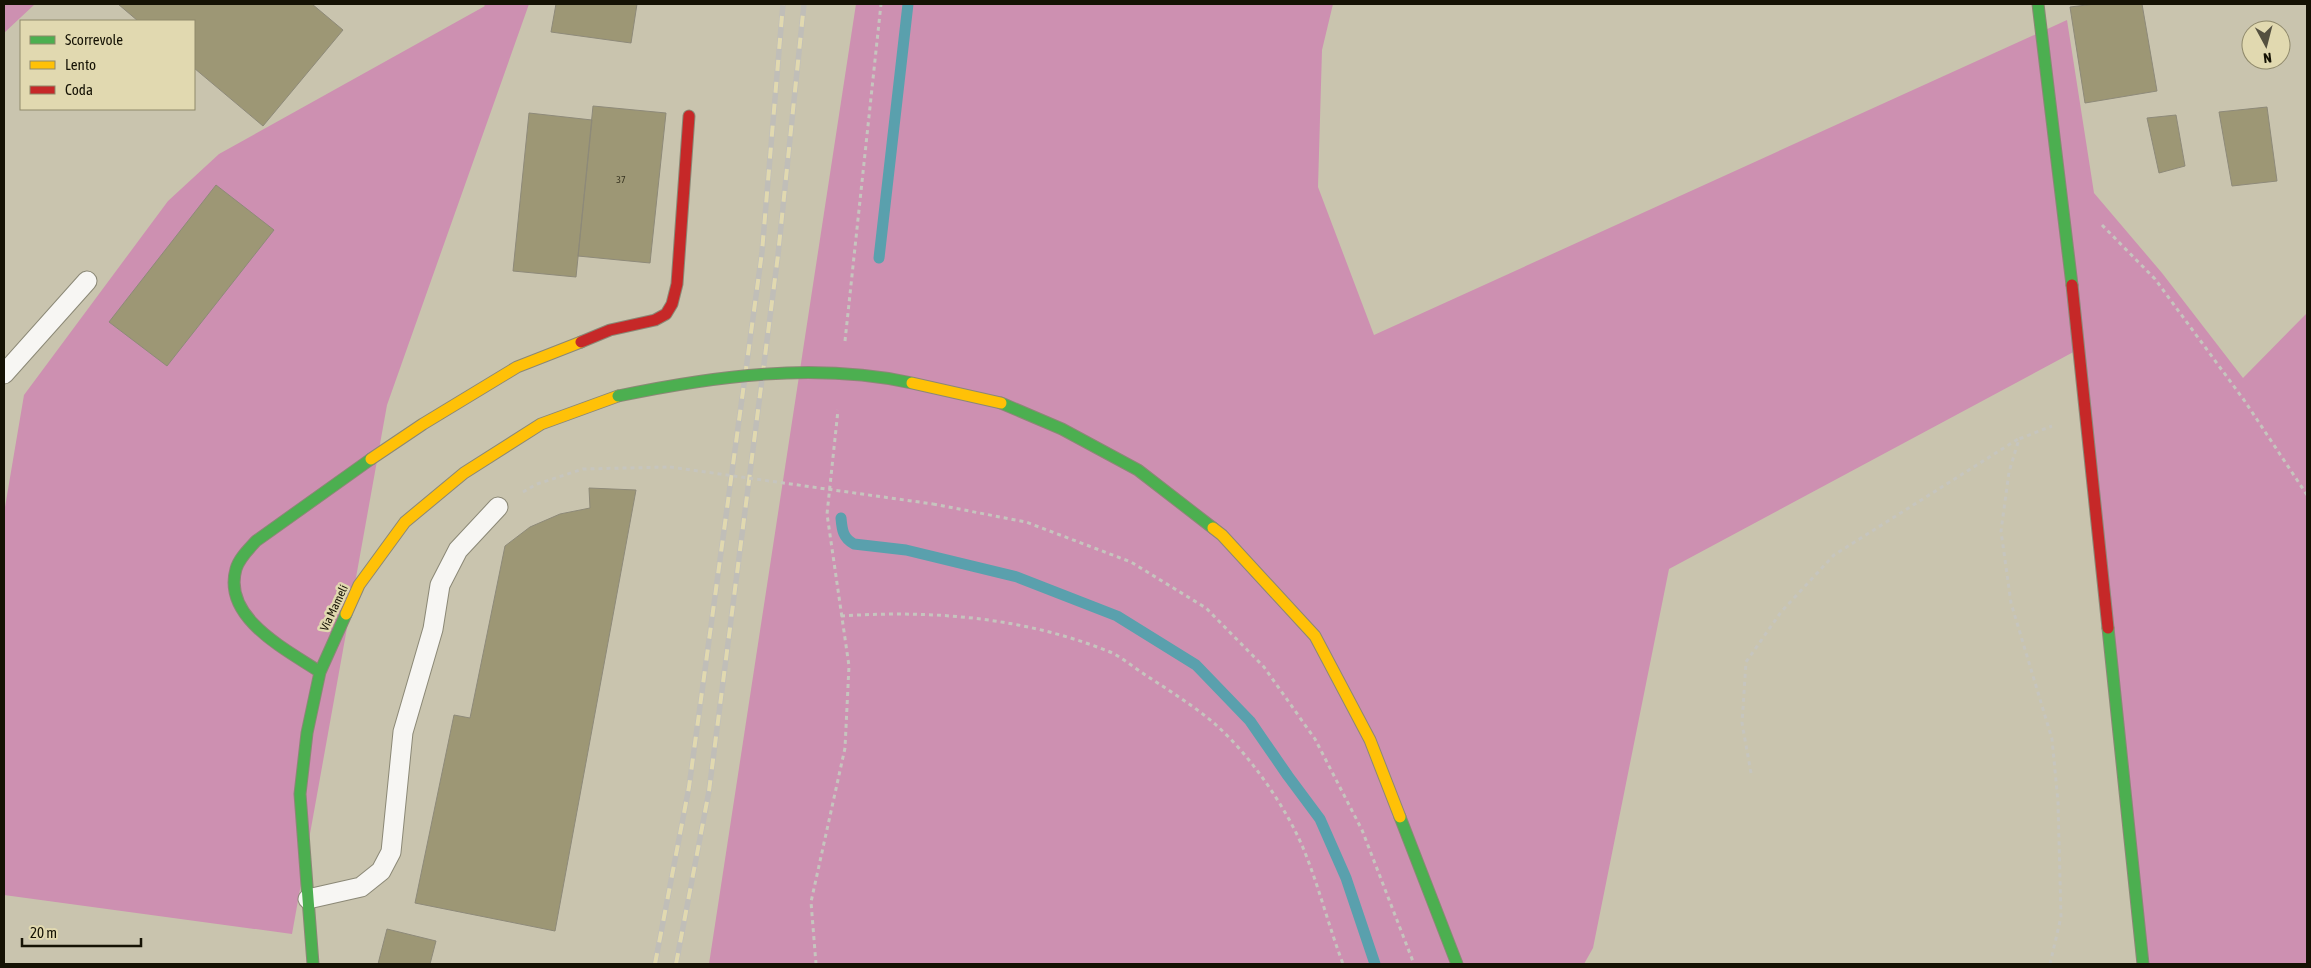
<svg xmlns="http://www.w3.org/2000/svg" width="2311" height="968" font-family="'Asap Condensed',sans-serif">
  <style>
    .forest { fill: #cd90b1 }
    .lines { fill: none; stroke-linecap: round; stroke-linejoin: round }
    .stream { stroke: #5aa0ad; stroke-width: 11 }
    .building { fill: #9d9775; stroke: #8e8a79 }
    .lane-casing { stroke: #8b8876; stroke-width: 21 }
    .fast-casing { stroke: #8b8876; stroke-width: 13 }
    .slow-casing { stroke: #8b8876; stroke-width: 13 }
    .jam-casing { stroke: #8b8876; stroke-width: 13 }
    .path { stroke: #c6c5be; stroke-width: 3; stroke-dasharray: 4 4; stroke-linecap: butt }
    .lane { stroke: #f7f6f3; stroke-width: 19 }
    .fast { stroke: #4caf50; stroke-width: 11 }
    .slow { stroke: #ffc107; stroke-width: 11 }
    .jam { stroke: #c62828; stroke-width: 11 }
    .rail-casing { stroke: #c0beb8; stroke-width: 5.5 }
    .rail { stroke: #e1d9b0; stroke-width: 4; stroke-dasharray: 11; stroke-linecap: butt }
    .fast-bridge-casing { stroke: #8b8876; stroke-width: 13; stroke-linecap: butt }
    .slow-bridge-casing { stroke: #8b8876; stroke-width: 13; stroke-linecap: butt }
    .path-bridge { stroke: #c6c5be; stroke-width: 3; stroke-dasharray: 4 4; stroke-linecap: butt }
    .fast-bridge { stroke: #4caf50; stroke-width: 11 }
    .slow-bridge { stroke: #ffc107; stroke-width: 11 }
    .labels { text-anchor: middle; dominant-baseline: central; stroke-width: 5; stroke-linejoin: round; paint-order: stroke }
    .number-label { font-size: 10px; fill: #373320 }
    .street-label { font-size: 12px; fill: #151204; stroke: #e1d9b0 }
  </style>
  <rect width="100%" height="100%" fill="#c9c4ae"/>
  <!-- forest -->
  <path class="forest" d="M4,4H35L4,33Z
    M483,4H529L387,405L292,934L4,895V513L24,395L168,201L219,154L485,6Z
    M856,4H1333L1322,50L1318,187L1374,335L2067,20L2094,193L2162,273L2243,378L2307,313V964H2143L2079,349L1669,569L1593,948L1584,964H709Z"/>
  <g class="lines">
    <!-- stream -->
    <path class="stream" d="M879,258L908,4
      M841,518C842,530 843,538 854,544L906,550L1017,577L1117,616L1196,665L1250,721L1288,776L1320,819L1346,878L1375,964"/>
  </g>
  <!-- building -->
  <path class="building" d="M118,4H312L343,30L263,126L194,68V21H138Z
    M556,4H637L631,43L551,32Z
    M2095,4H2142L2157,91L2085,103L2070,7Z
    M593,106L666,113L650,263L578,256Z
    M2267,107L2277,181L2232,186L2219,112Z
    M529,113L592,120L576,277L513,271Z
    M2176,115L2185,166L2159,173L2147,118Z
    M216,185L274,230L167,366L109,322Z
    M589,488L636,490L555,931L415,903L454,715L470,718L505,546L530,527L560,514L590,508Z
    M387,929L436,941L430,964H378Z"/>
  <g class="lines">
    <defs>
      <path id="lane" d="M4,374L87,281
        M308,899L361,887L381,871L391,852L403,732L433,629L440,585L458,550L498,507"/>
      <path id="fast" d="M2038,4L2072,285
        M1001,403L1062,429L1138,470L1213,528
        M2108,628L2143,964
        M320,672C287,650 222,618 236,569C239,558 249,549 256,541L371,459
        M1400,817L1457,964
        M313,964L300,794L307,733L320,672L346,614"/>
      <path id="slow" d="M371,459L423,424L517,367L581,342
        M1213,528L1222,535L1315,636L1370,740L1400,817
        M346,614L359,585L405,522L464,473L541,424L618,396"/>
      <path id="jam" d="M2072,285L2108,628
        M581,342L610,330L655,320L666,314L672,304L677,284L689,116"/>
    </defs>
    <!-- lane casing -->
    <use href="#lane" class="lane-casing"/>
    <!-- fast casing -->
    <use href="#fast" class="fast-casing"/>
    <!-- slow casing -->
    <use href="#slow" class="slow-casing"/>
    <!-- jam casing -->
    <use href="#jam" class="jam-casing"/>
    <!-- path -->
    <path class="path" d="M2102,225L2155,279L2244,400L2307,495
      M845,341L881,4
      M523,492L537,484L583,469L670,467
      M933,504L1026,522L1131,562L1206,608L1264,667L1315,739L1362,830L1414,964
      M841,616C931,610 1021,617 1105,650C1120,655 1134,668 1147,676C1170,691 1194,706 1215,724C1250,755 1286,807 1304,850C1319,887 1329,927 1343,964
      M1751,773L1742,723L1746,662L1781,612L1834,555L2018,439
      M816,964L811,902L845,748L849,666L827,514L838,410
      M2050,964L2061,917L2058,802L2052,739L2011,603L2001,531L2009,472L2019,439L2052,426"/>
    <!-- lane -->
    <use href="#lane" class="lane"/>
    <!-- fast -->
    <use href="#fast" class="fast"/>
    <!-- slow -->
    <use href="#slow" class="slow"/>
    <!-- jam -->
    <use href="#jam" class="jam"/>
    <defs>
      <path id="rail" d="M655,964L689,787L762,252L783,4
        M676,964L709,791L778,255L804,4"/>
    </defs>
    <!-- rail casing -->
    <use href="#rail" class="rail-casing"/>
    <!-- rail -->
    <use href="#rail" class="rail"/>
    <defs>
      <path id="fast-bridge" d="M618,396C714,376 815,362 912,383"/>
      <path id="slow-bridge" d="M912,383L1001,403"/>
    </defs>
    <!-- fast-bridge casing -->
    <use href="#fast-bridge" class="fast-bridge-casing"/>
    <!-- slow-bridge casing -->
    <use href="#slow-bridge" class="slow-bridge-casing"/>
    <!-- path-bridge -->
    <path class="path-bridge" d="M670,467L933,504"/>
    <!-- fast-bridge -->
    <use href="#fast-bridge" class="fast-bridge"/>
    <!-- slow-bridge -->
    <use href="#slow-bridge" class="slow-bridge"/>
  </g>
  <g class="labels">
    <!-- number labels -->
    <g class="number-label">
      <text x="621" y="179">37</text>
    </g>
    <!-- street labels -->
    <g class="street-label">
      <text transform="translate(334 608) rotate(-65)">Via Mameli</text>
    </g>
  </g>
  <!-- border -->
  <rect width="2311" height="968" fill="none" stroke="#151204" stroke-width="10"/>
  <!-- legend -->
  <rect x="20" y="20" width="175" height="90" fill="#e1d9b0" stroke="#8f896b"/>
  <rect x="30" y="36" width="25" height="8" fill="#4caf50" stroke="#8f896b"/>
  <text x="65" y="45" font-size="15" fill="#151204">Scorrevole</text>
  <rect x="30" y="61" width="25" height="8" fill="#ffc107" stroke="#8f896b"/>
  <text x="65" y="70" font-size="15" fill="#151204">Lento</text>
  <rect x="30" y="86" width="25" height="8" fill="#c62828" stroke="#8f896b"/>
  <text x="65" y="95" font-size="15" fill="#151204">Coda</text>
  <!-- north arrow -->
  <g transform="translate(2266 45) rotate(173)"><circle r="24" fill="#e1d9b0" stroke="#8f896b"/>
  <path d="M0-4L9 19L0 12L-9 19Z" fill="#54503f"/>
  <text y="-8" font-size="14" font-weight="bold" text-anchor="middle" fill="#151204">N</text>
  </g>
  <!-- scale -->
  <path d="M22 938v8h119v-8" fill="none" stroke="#151204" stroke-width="2.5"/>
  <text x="30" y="938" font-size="15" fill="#151204" stroke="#e1d9b0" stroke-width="4" paint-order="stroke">20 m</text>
</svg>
